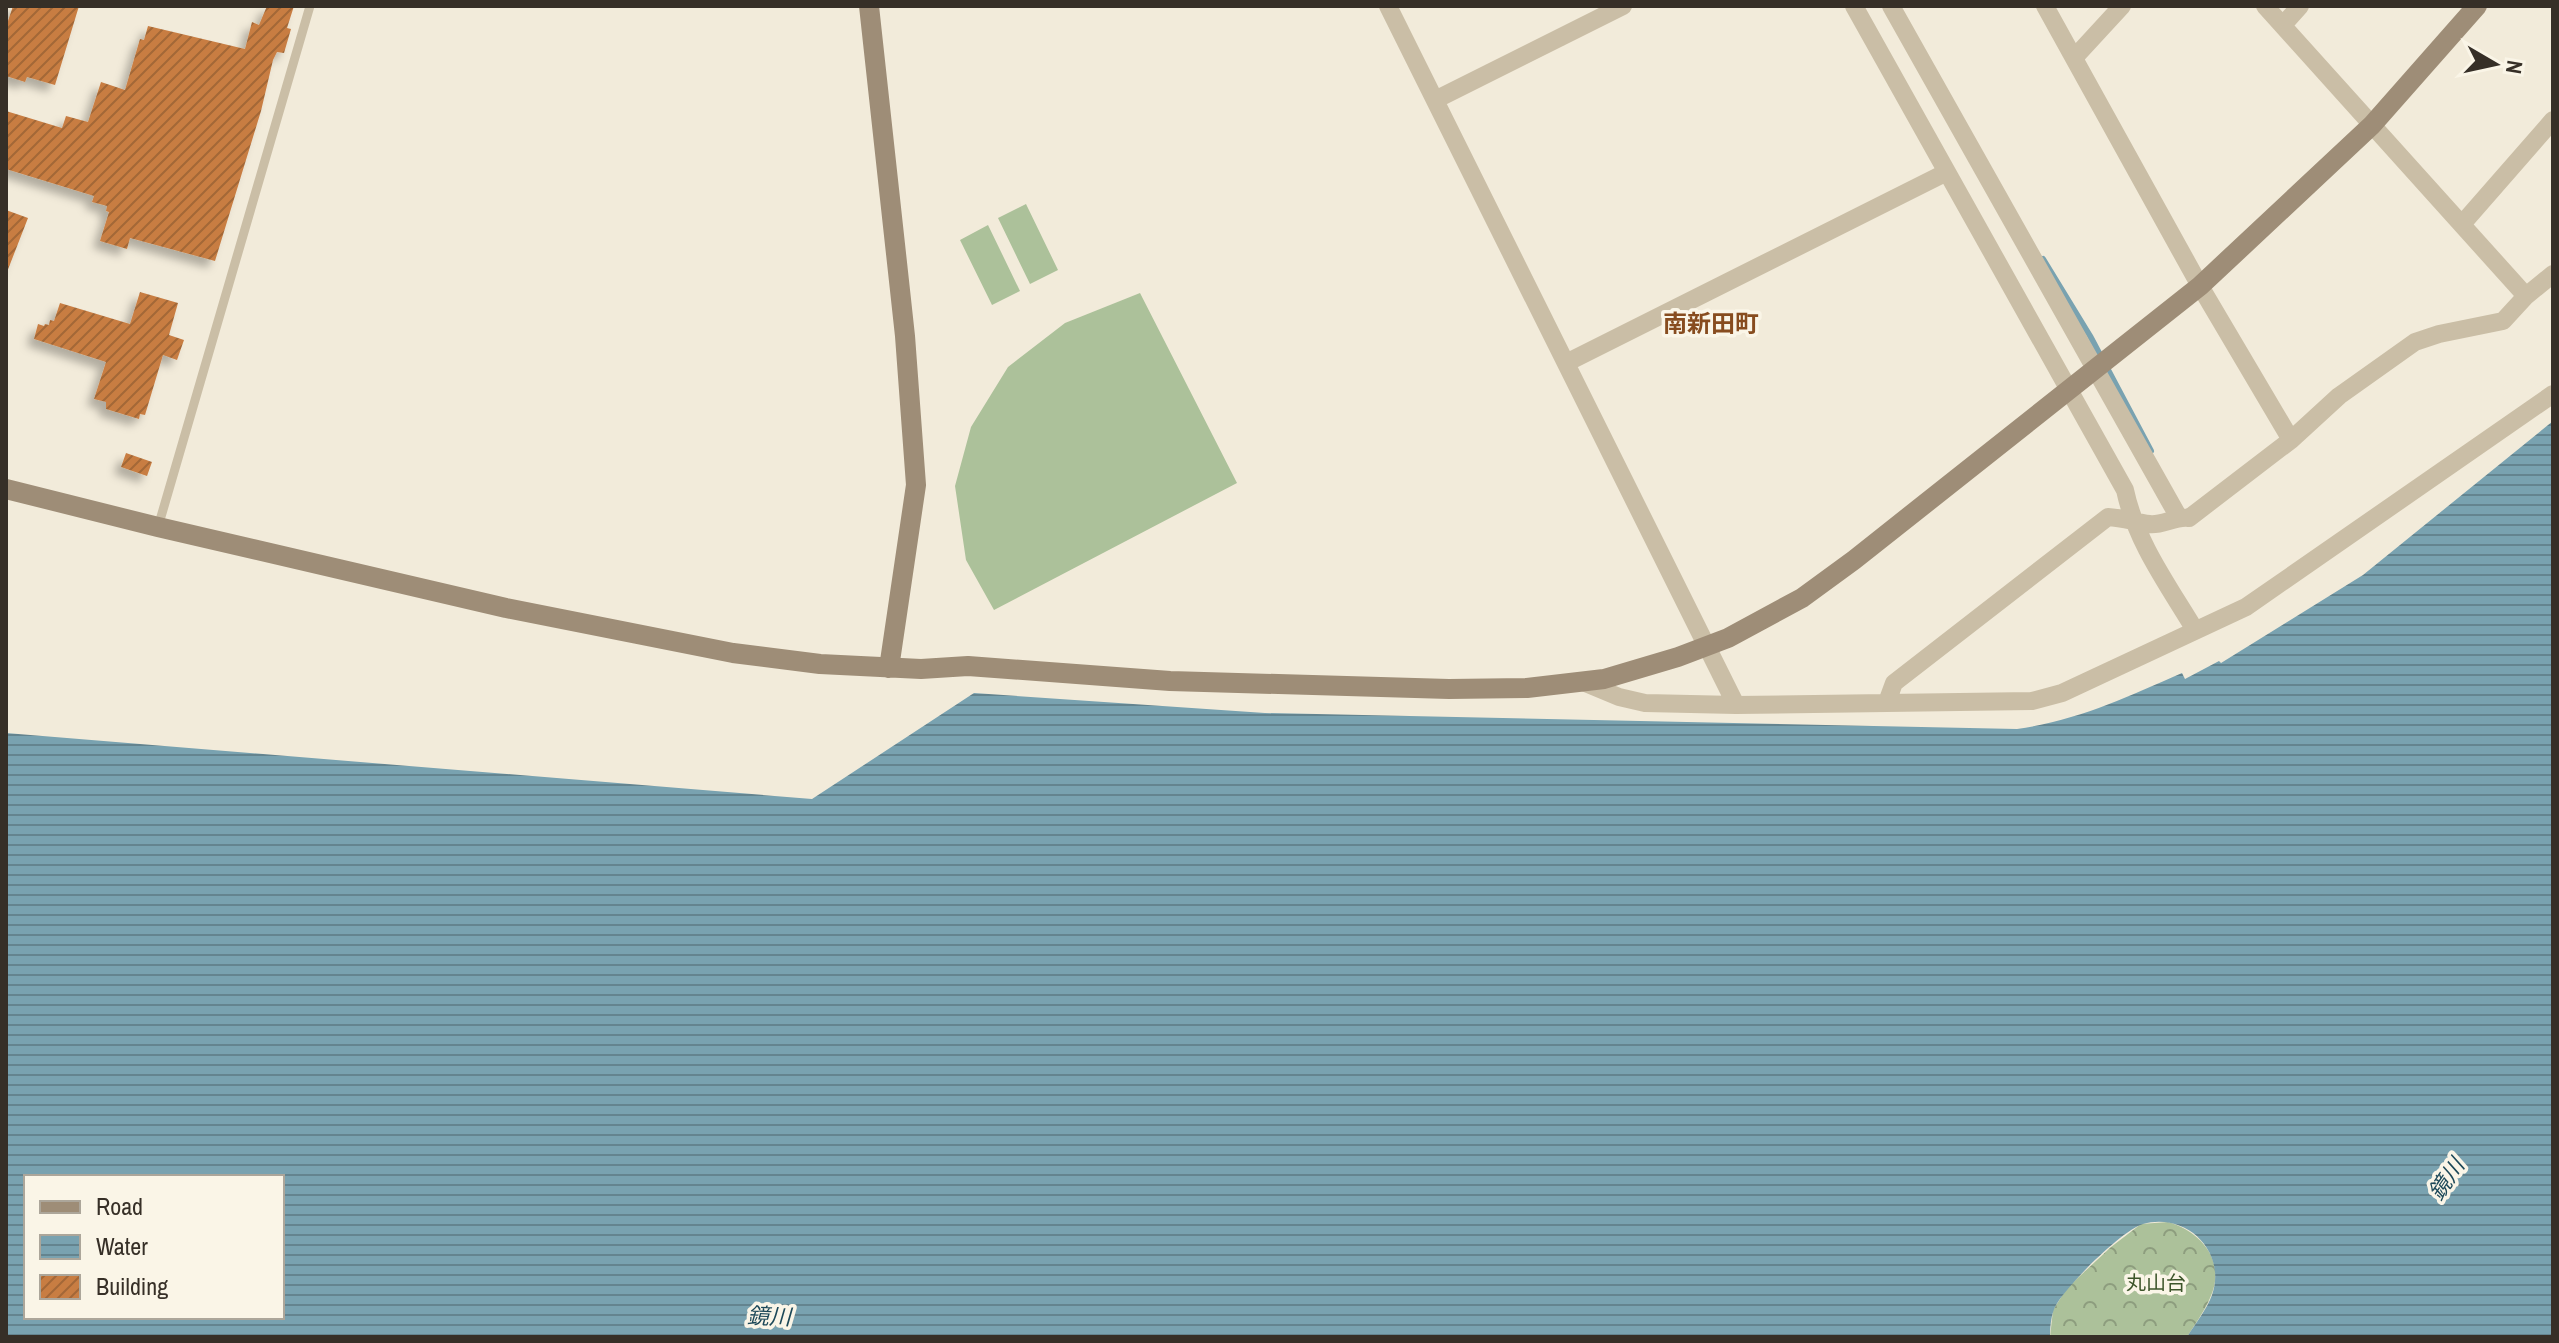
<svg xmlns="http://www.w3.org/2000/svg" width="2559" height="1343" font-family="'Archivo Narrow','Noto Sans JP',sans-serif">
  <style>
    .grass { fill: #acc19a }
    .forest { fill: url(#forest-crowns) }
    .water { fill: url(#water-rules); fill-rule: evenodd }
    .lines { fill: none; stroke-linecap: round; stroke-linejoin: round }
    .stream { stroke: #79a2b0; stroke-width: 6 }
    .building { fill: url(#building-hatch); filter: url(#shadow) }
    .lane { stroke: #cabea6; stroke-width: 9 }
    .street { stroke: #cabea6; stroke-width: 18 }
    .secondary { stroke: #9e8d77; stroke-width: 20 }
    .labels { text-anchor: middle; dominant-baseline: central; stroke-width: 7; stroke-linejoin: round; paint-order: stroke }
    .park-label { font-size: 20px; fill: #3d552a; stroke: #faf5e7 }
    .water-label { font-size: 22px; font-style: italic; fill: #1c4858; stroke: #faf5e7 }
    .quarter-label { font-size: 24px; font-weight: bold; fill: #874c1f; stroke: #faf5e7 }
  </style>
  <defs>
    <pattern id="forest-crowns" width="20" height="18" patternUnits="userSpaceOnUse" patternTransform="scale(2)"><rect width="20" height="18" fill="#acc19a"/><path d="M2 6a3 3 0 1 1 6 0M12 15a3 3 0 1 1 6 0" fill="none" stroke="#8d9d7e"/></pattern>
    <pattern id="water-rules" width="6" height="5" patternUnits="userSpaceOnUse" patternTransform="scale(2)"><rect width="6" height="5" fill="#79a2b0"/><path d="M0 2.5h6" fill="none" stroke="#64848f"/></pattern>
    <pattern id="building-hatch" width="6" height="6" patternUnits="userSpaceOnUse" patternTransform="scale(2)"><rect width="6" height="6" fill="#c87d42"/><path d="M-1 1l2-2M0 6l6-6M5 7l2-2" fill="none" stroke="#a36737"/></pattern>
    <filter id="shadow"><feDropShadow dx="-7" dy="7" stdDeviation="4" flood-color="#0004"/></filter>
  </defs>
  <rect width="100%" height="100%" fill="#f2ebda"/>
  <!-- grass -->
  <path class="grass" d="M1026,204L1058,270L1030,284L998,218Z
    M988,225L1020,291L992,305L960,240Z
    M1140,293L1237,483L994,610L966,560L955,486L971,427L1008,367L1065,323Z"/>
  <!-- forest -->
  <path class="forest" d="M2168,1222C2202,1232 2227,1262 2210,1298C2204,1312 2195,1324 2187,1337H2050L2053,1310L2067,1288L2111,1247L2141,1224Z"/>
  <!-- water -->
  <path class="water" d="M2553,421V1337H2187C2195,1324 2207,1309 2212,1295C2227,1252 2187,1212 2143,1224C2122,1230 2065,1287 2055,1307C2051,1315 2050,1328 2050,1337H6V733L812,799L974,693L1265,713L2017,729C2079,720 2125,698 2182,673L2185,679L2219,661L2221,663L2363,575ZM26,1177H282V1317H26Z"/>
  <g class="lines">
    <!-- stream -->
    <path class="stream" d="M2043,259L2090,336L2151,451"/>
  </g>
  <!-- building -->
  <path class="building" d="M13,6H79L55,85L27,77L25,82L6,76V27Z
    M267,6H294L287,28L291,29L284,53L277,52L273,60L261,111L215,261L130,238L127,249L100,241L109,212L106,211L107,206L92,202L94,196L6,169V111L62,128L66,116L88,122L101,82L125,90L140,39L144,40L148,26L245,49L252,22L259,25Z
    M6,210L28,218L7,272H6Z
    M140,292L178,303L169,335L184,340L177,360L163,355L145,415L140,414L139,419L106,409V402L94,399L106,362L34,339L38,324L44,326L45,324L49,325L50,320L54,321L60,303L130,324Z
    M126,453L152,462L147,476L121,467Z"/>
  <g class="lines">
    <!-- lane -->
    <path class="lane" d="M158,527L310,6"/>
    <!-- street -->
    <path class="street" d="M1388,6L1736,705
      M1854,6L2125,490C2136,542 2168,585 2195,630
      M1891,6L2178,516
      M2045,6L2200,286L2291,440
      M2265,6L2526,296
      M2283,25L2300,6
      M2075,57L2122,6
      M1435,100L1623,6
      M2463,223L2553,120
      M1566,363L1947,172
      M1583,682L1619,697L1645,703L1736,705L2032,701L2062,693L2246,607L2553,394
      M1887,702L1894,683L2108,517C2123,518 2135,522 2149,524C2162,526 2175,516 2189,518L2291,440L2339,396L2415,342L2439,334L2503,321L2526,296L2553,274"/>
    <!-- secondary -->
    <path class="secondary" d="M869,6L905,336L916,485L889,668
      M6,489L158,527L506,608L733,653L820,664L921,669L968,666L1170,681L1449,689L1527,688L1604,679L1678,657L1728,638L1802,598L1854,560L2200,286L2372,125L2477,6"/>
  </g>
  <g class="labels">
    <!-- park labels -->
    <g class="park-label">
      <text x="2156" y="1282">丸山台</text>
    </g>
    <!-- water labels -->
    <g class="water-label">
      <text transform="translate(2446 1179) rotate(-56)">鏡川</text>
      <text transform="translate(769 1316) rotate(2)">鏡川</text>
    </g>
    <!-- quarter labels -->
    <g class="quarter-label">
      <text x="1711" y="323">南新田町</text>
    </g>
  </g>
  <!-- border -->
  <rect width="2559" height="1343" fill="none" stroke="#362f27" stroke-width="16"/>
  <!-- legend -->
  <rect x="24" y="1175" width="260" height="144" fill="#faf5e7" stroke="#aca69a" stroke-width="2"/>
  <rect x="40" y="1201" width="40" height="12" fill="#9e8d77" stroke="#aca69a" stroke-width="2"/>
  <text x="96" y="1215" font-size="24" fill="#362f27">Road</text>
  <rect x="40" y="1235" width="40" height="24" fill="url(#water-rules)" stroke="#aca69a" stroke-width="2"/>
  <text x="96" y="1255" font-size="24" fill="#362f27">Water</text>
  <rect x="40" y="1275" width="40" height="24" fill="url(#building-hatch)" stroke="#aca69a" stroke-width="2"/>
  <text x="96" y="1295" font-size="24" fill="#362f27">Building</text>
  <!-- north arrow -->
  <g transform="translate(2495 64) rotate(99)" stroke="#faf5e7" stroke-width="6" paint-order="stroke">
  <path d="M0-6L14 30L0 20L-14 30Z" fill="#362f27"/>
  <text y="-12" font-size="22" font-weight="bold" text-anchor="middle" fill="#362f27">N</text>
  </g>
</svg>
